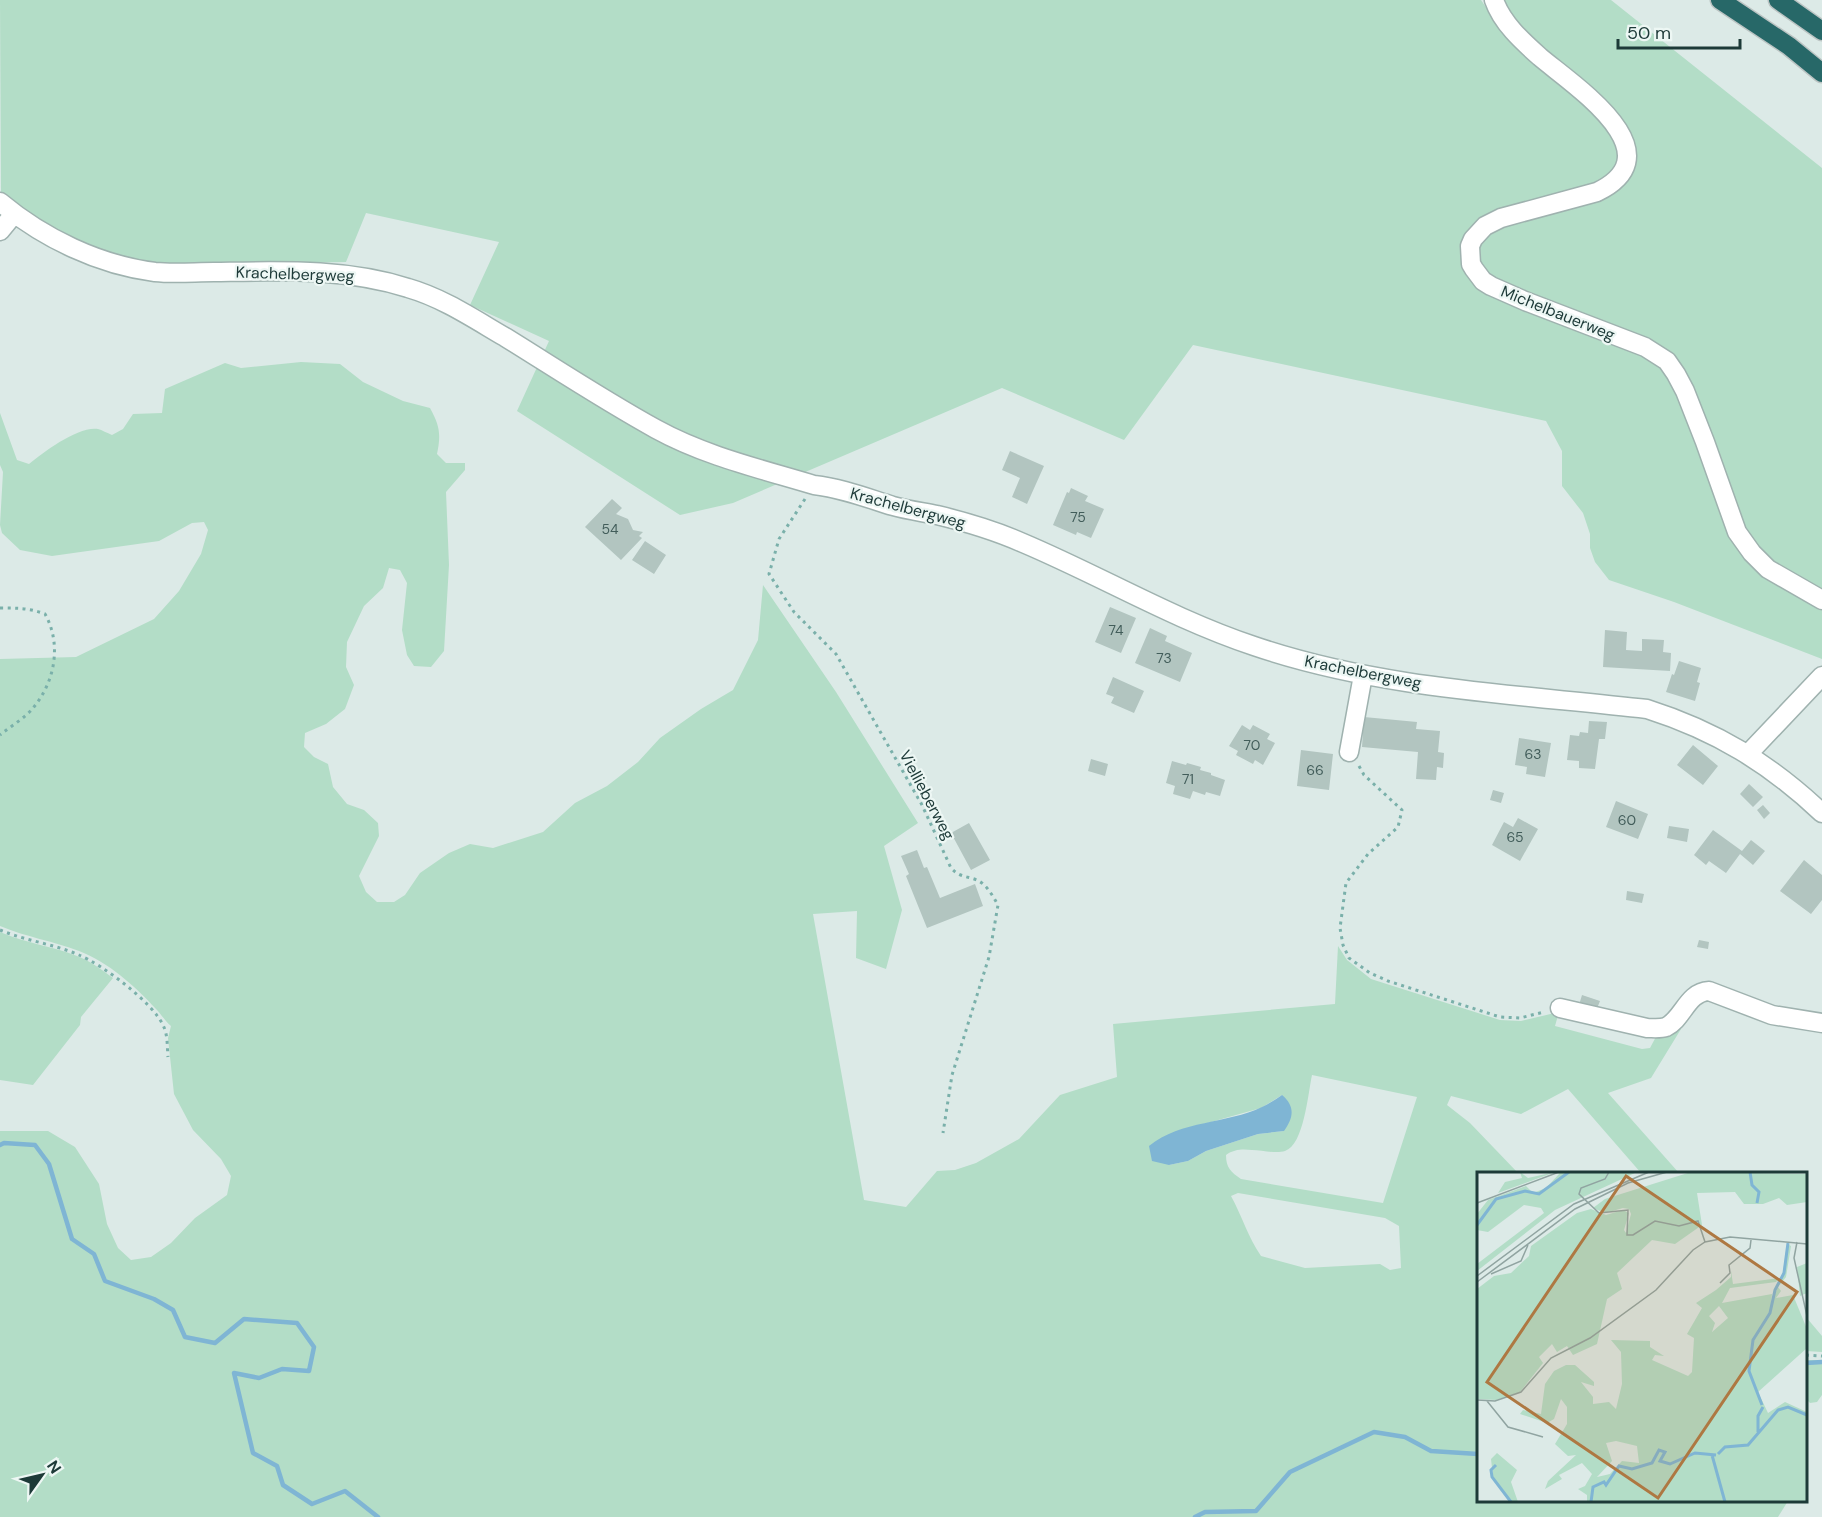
<svg xmlns="http://www.w3.org/2000/svg" width="1822" height="1517" font-family="'DM Sans',sans-serif">
  <style>
    .green { fill: #b3ddc7; fill-rule: evenodd }
    .water { fill: #7fb5d4 }
    .lines { fill: none; stroke-linecap: round; stroke-linejoin: round }
    .stream { stroke: #7fb5d4; stroke-width: 4.5 }
    .building { fill: #b2c5c0 }
    .minor-casing { stroke: #9fb2af; stroke-width: 21 }
    .highway-casing { stroke: #bbc4c3; stroke-width: 21 }
    .path { stroke: #7ab0aa; stroke-width: 3; stroke-dasharray: 3 4.5; stroke-linecap: butt }
    .minor { stroke: #fff; stroke-width: 18 }
    .highway { stroke: #276868; stroke-width: 18 }
    .labels { text-anchor: middle; dominant-baseline: central; stroke-width: 4.5; stroke-linejoin: round; paint-order: stroke }
    .number-label { font-size: 14px; fill: #425d5a }
    .street-label { font-size: 16px; fill: #1d3a38; stroke: #edf7f4 }
    .inset-river { fill: none; stroke: #7fb5d4; stroke-width: 3 }
    .inset-road { fill: none; stroke: #90a4a1; stroke-width: 1.5 }
    .view { fill: #ae7842; fill-opacity: 0.15; stroke: #ae7842; stroke-width: 3 }
    .inset-edge { fill: none; stroke: #1d3a38; stroke-width: 3 }
  </style>
  <rect width="100%" height="100%" fill="#dceae7"/>
  <!-- green -->
  <path class="green" d="M0,0H1481C1498,25 1511,42 1534,63C1563,88 1636,125 1613,173C1575,204 1508,192 1472,227L1483,236L1489,230L1502,224L1599,198C1627,184 1639,167 1627,136C1624,129 1622,121 1618,115C1588,77 1515,44 1500,0H1611L1822,168V659L1674,602L1609,580L1595,562L1590,548V534L1583,513L1562,486V451L1546,421L1193,345L1124,440L1002,388L733,503L680,515L517,411L549,341L470,305L499,242L366,213L346,262L156,265L79,243L1,195Z
    M301,362L340,364L363,382L403,401L430,408C440,426 441,435 437,454L446,463H465V470L446,492L449,565L444,651L431,667L414,666L407,655L402,630L407,583L400,570L389,568L383,588L364,606L347,642L346,667L354,685L345,709L326,724L305,733L304,747L314,757L328,764L333,787L347,804L364,810L378,823L379,836L359,876L366,892L377,902H394L405,895L420,873L449,853L470,844L493,848L543,832L575,803L607,786L638,762L660,738L701,709L733,690L758,640L763,585L836,692L918,823L884,846L902,910L886,969L856,958L857,911L813,914L864,1200L906,1207L937,1171L955,1170L976,1163L1019,1139L1060,1095L1117,1077L1113,1024L1335,1004L1338,946L1347,960L1371,979L1500,1020L1521,1021L1559,1012L1555,1026L1642,1049L1650,1048L1658,1033L1676,1023L1681,1029L1651,1078L1608,1093L1679,1173H1641L1568,1089L1521,1114L1451,1096L1447,1105L1470,1123L1518,1173L1478,1174V1500L1788,1501L1778,1517H0V1131H48L75,1147L99,1184L107,1224L118,1248L131,1260L151,1257L171,1243L195,1218L227,1195L231,1176L221,1159L193,1130L174,1094L168,1038L171,1026C165,1021 161,1014 156,1009C135,986 108,962 79,951C53,941 26,937 0,926V659L76,657L154,619L179,591L201,554L208,530L204,522L192,523L159,541L52,556L20,550L2,533L0,525L3,472L0,465V413L17,460L29,464C44,452 78,426 98,429C102,430 107,433 112,435L123,429L133,414L162,413L165,389L225,363L241,368ZM1312,1075L1417,1097L1383,1203L1241,1179C1231,1172 1226,1168 1226,1155C1234,1149 1243,1149 1252,1150C1262,1150 1276,1154 1285,1151C1304,1145 1308,1093 1312,1075ZM1282,1095L1284,1131L1258,1134L1206,1151L1188,1161L1169,1165L1179,1131L1261,1108ZM1238,1193L1385,1218L1399,1226L1401,1268L1390,1270L1380,1264L1305,1268L1261,1256C1248,1237 1242,1216 1231,1196Z
    M0,932C25,943 52,946 77,956C90,961 101,969 113,978L81,1017L80,1025L33,1085L0,1080Z
    M1806,1317L1822,1336V1352L1806,1351Z
    M1806,1360H1822V1395L1817,1402L1810,1403L1806,1399Z"/>
  <!-- water -->
  <path class="water" d="M1282,1095C1295,1106 1294,1117 1284,1131L1258,1134L1206,1151L1188,1161L1169,1165L1152,1161L1149,1146C1181,1120 1227,1124 1262,1107C1269,1104 1276,1099 1282,1095Z"/>
  <g class="lines">
    <!-- stream -->
    <path class="stream" d="M0,1145L4,1143L35,1145L49,1164L72,1239L94,1254L105,1281L154,1299L173,1310L185,1337L215,1343L244,1319L297,1323L314,1347L309,1371L282,1369L259,1378L234,1373L253,1453L277,1466L283,1485L312,1504L345,1491L378,1517
      M1806,1363L1822,1362
      M1195,1517L1205,1512L1256,1511L1290,1472L1374,1432L1405,1437L1431,1451L1478,1454"/>
  </g>
  <!-- building -->
  <path class="building" d="M1010,451L1044,466L1027,504L1012,497L1020,478L1002,470Z
    M1071,488L1088,496L1085,501L1104,509L1091,538L1077,532L1076,535L1053,525L1067,492L1069,493Z
    M612,499L622,508L616,514L628,519L633,530L643,532L639,536L642,538L621,560L585,527Z
    M645,541L666,555L654,574L632,560Z
    M1110,607L1136,618L1121,653L1095,642Z
    M1150,628L1167,636L1165,641L1192,653L1180,682L1135,663Z
    M1605,630L1627,632L1626,650L1642,651V639L1664,640L1663,652L1671,653L1670,671L1603,667Z
    M1679,661L1701,668L1697,682L1700,683L1695,701L1666,692L1672,674L1674,675Z
    M1113,677L1144,691L1134,713L1111,703L1114,697L1106,694Z
    M1364,717L1417,722L1416,729L1440,731L1438,752L1444,753L1443,768L1437,767L1436,780L1416,779L1418,752L1362,747Z
    M1589,721L1607,722L1605,739H1599L1595,769L1579,768V761L1567,760L1570,735L1579,736L1580,732L1588,733Z
    M1242,725L1250,730L1253,725L1270,734L1267,739L1275,743L1263,765L1255,760L1253,764L1236,755L1238,751L1229,746Z
    M1519,738L1551,743L1545,777L1526,774L1527,767L1515,765Z
    M1693,745L1718,766L1703,785L1677,765Z
    M1301,750L1333,754L1329,790L1297,786Z
    M1091,759L1108,764L1105,776L1088,771Z
    M1172,761L1186,765L1187,763L1201,767L1200,770L1211,773V775L1225,780L1220,796L1206,792L1205,795L1193,791L1190,799L1173,794L1175,786L1166,783Z
    M1749,784L1763,797L1753,807L1740,794Z
    M1493,790L1504,793L1501,803L1490,800Z
    M1616,801L1648,814L1638,839L1606,827Z
    M1763,805L1770,813L1764,819L1757,810Z
    M1518,818L1538,829L1520,861L1492,845L1504,822L1513,827Z
    M969,823L990,860L971,870L951,833Z
    M1669,826L1689,829L1687,842L1667,838Z
    M1713,830L1742,851L1751,840L1765,851L1753,865L1740,854L1726,873L1709,861L1706,865L1694,855Z
    M917,850L924,868L927,867L940,898L975,884L983,906L927,928L906,876L909,874L901,856Z
    M1804,860L1822,875V900L1811,914L1780,891Z
    M1627,891L1644,894L1642,903L1626,900Z
    M1699,940L1709,942L1708,949L1697,947Z
    M1582,995L1600,1001L1596,1011L1579,1005Z"/>
  <g class="lines">
    <defs>
      <path id="minor" d="M1494,0C1502,23 1522,41 1540,57C1573,85 1678,153 1597,192L1501,218L1485,226L1473,239L1470,246L1471,264L1474,269L1483,281L1491,286L1525,301L1645,347L1667,361L1676,374L1685,391L1705,442L1737,532L1752,553L1768,569L1822,600
        M0,202C43,238 99,265 155,272C175,274 195,272 214,272C280,271 345,268 408,288C443,298 474,319 505,337C555,368 605,401 656,429C705,456 761,469 814,485C841,488 867,498 893,506C907,510 922,512 937,515C966,522 996,531 1023,543C1101,576 1173,619 1254,646C1380,689 1516,694 1647,709C1716,731 1769,763 1822,813
        M0,231L14,214
        M1349,752L1363,675
        M1748,754L1822,676
        M1560,1008L1647,1028C1653,1028 1660,1029 1666,1027C1683,1019 1687,992 1709,991L1772,1015L1822,1023"/>
      <path id="highway" d="M1720,0L1789,46L1822,73
        M1778,0L1822,31"/>
    </defs>
    <!-- minor casing -->
    <use href="#minor" class="minor-casing"/>
    <!-- highway casing -->
    <use href="#highway" class="highway-casing"/>
    <!-- path -->
    <path class="path" d="M805,499L779,539L769,574L794,612L836,654L922,805L951,868C962,880 973,875 983,884C989,889 994,898 998,905L989,957L952,1075L943,1133
      M0,608C16,608 30,608 45,614C62,644 55,682 33,708C25,718 11,726 0,735
      M1359,766L1364,775L1402,810L1398,827L1368,854L1346,883L1340,928L1343,945L1349,958L1370,973L1388,981L1500,1017L1520,1018L1544,1012
      M0,930C26,941 54,944 79,955C103,965 152,1002 163,1025C168,1035 167,1046 168,1057
      M1806,1355L1822,1356"/>
    <!-- minor -->
    <use href="#minor" class="minor"/>
    <!-- highway -->
    <use href="#highway" class="highway"/>
  </g>
  <g class="labels">
    <!-- number labels -->
    <g class="number-label">
      <text x="1078" y="517">75</text>
      <text x="610" y="529">54</text>
      <text x="1116" y="630">74</text>
      <text x="1164" y="658">73</text>
      <text x="1252" y="745">70</text>
      <text x="1533" y="754">63</text>
      <text x="1315" y="770">66</text>
      <text x="1188" y="779">71</text>
      <text x="1627" y="820">60</text>
      <text x="1515" y="837">65</text>
    </g>
    <!-- street labels -->
    <g class="street-label">
      <text transform="translate(295 274) rotate(2)">Krachelbergweg</text>
      <text transform="translate(1558 313) rotate(22)">Michelbauerweg</text>
      <text transform="translate(908 508) rotate(15)">Krachelbergweg</text>
      <text transform="translate(1363 672) rotate(11)">Krachelbergweg</text>
      <text transform="translate(927 795) rotate(62)">Viellieberweg</text>
    </g>
  </g>
  <!-- overview -->
  <g transform="translate(1477 1172)">
    <rect width="330" height="330" fill="#dceae7"/>
    <path d="M43,0L51,6L78,0L21,21L28,10L45,6ZM80,0H160L78,38L0,99V92L67,41L64,36L47,33L11,60L0,58V42L11,28L49,14L56,21L69,16L82,2ZM214,0L330,2V30L310,33L302,26L286,32H267L258,20L220,21L225,53L198,72L175,68L140,101L145,117L130,127L120,172L96,183L90,174L80,180L75,172L62,185L66,191L43,220L19,228L0,227V117L17,104L34,101L52,84L54,74L100,41L114,37L129,43L146,38L152,41L147,58L149,61L154,42L152,37L146,36L128,41L116,36L128,27ZM310,72L314,74L309,105L301,115L304,119L299,126L316,123L330,157V176L281,220L291,241L308,230L330,240V330H110V323L101,317L108,314L115,302L105,291L82,303L85,307L68,317L71,309L99,283L91,284L78,272L90,252V235L84,227L77,247L70,251L43,242L46,238L64,242L68,212L77,199L89,193H98L117,210V214L104,210L116,225V232L132,230L139,237L145,212L144,180L134,168L173,169V175L187,184L178,183L175,188L211,204L215,200L217,166L210,162L225,136L219,131L239,118L254,105V99L256,112L303,106L299,110L253,116L245,131L295,122L294,133L306,100ZM242,134L251,146L235,160L238,151L232,144ZM139,269L160,274L162,291L145,289L133,302L120,305L135,289L129,271ZM330,91V121L323,124L320,95ZM20,281L40,298L34,310L41,330H33L16,305L14,287Z" fill="#b3ddc7" fill-rule="evenodd"/>
    <path class="inset-river" d="M273,0L275,13L282,20L280,31M0,53L19,27L48,19L62,22L92,0M285,233L272,199L276,168L293,141L298,118L307,101L311,71M281,260V244L286,235M241,282L248,275L271,273L301,238L311,235L330,243M235,283L248,330M19,293L14,298L15,305L34,330M114,330L116,315L127,310L129,313L142,294L155,297L175,291L182,278L188,280L183,289L193,292L218,281L239,283"/>
    <path class="inset-road" d="M132,0L128,7L104,16L102,22L122,41L151,38L150,63H156L178,49L202,54L221,49L228,70M0,31L82,0M320,70L317,86L330,144M14,102L44,89L51,73M0,104L97,32L172,0M0,110L98,37L151,11L190,0M243,111L253,101L252,93L273,76L274,68M0,228L18,229L44,220L74,186L113,166L179,118L216,78L228,70L253,65L330,72M10,229L31,255L66,265"/>
    <path class="view" d="M149,4L320,120L181,326L10,210Z"/>
    <rect width="330" height="330" class="inset-edge"/>
  </g>
  <!-- north arrow -->
  <g transform="translate(42 1475) rotate(56)" stroke="#edf7f4" stroke-width="4.5" paint-order="stroke">
  <path d="M0-4.5L10 22L0 15L-10 22Z" fill="#1d3a38"/>
  <text y="-9" font-size="16" font-weight="bold" text-anchor="middle" fill="#1d3a38">N</text>
  </g>
  <!-- scale -->
  <path d="M1618 39v9h122v-9" fill="none" stroke="#1d3a38" stroke-width="3"/>
  <text x="1627" y="39" font-size="18" fill="#1d3a38" stroke="#edf7f4" stroke-width="4.5" paint-order="stroke">50 m</text>
</svg>
